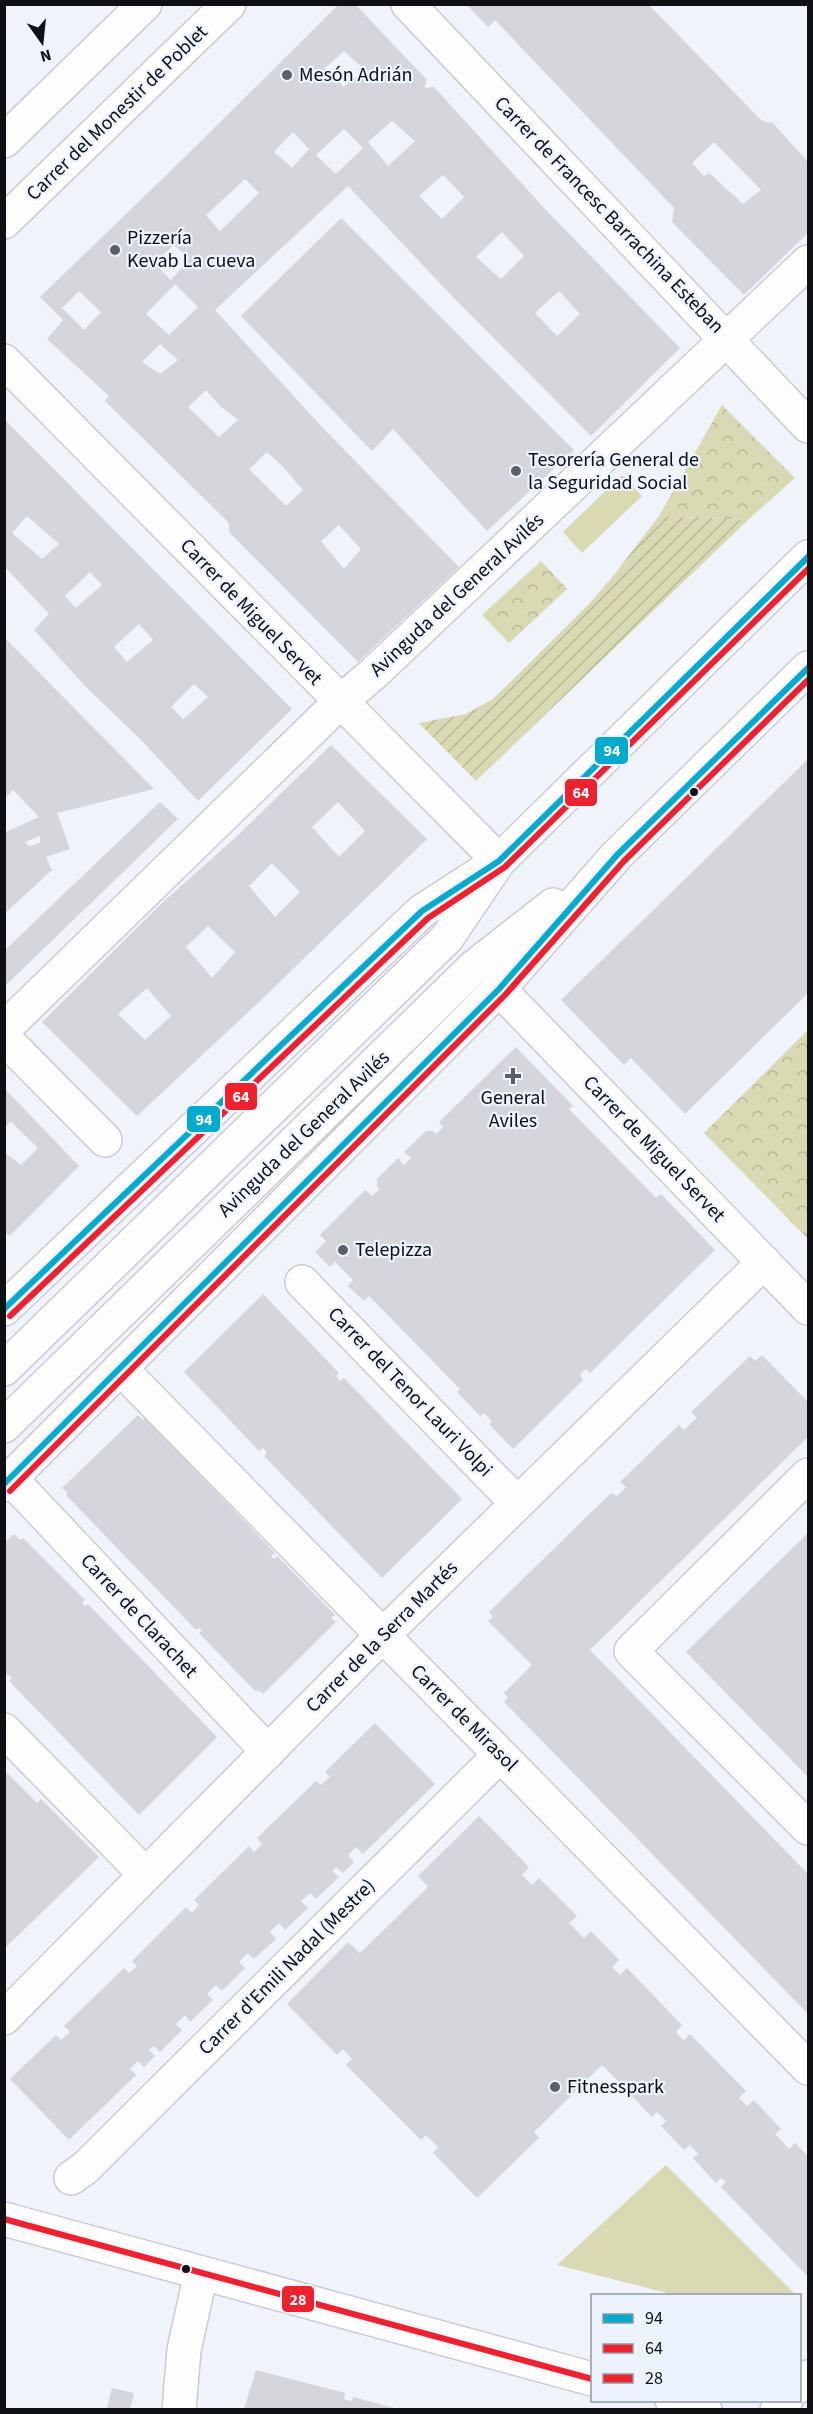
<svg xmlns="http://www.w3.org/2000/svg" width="813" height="2414" font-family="'Source Sans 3',sans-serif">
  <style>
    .grass { fill: #d9d9b4 }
    .park { fill: url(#park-crowns) }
    .garden { fill: url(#garden-furrows) }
    .building { fill: #d4d6db; fill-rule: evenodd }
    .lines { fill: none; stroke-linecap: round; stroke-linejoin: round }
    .minor-casing { stroke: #caccd1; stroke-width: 36 }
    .major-casing { stroke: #caccd1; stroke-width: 36 }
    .minor { stroke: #fdfdfe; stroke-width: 33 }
    .major { stroke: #fdfdfe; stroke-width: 33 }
    .bus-1-casing { stroke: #ecf2fe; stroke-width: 10 }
    .bus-2-casing { stroke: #ecf2fe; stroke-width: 10 }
    .bus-3-casing { stroke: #ecf2fe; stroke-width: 10 }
    .bus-1 { stroke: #00a9ce; stroke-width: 6 }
    .bus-2 { stroke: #ed222e; stroke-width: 6 }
    .bus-3 { stroke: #ed222e; stroke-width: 6 }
    .poi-dot { fill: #5d5f64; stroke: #ecf2fe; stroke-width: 2 }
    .bus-dot { fill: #0e1014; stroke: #ecf2fe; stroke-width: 2 }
    .labels { text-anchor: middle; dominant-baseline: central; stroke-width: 4.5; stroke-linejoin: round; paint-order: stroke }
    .poi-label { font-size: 20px; fill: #0e1014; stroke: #ecf2fe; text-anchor: start }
    .street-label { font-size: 20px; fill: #0e1014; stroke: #ecf2fe }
    .line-badge { stroke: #ecf2fe; stroke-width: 2 }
    .badge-label { font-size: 16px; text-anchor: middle; font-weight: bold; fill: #fff }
  </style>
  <defs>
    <pattern id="park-crowns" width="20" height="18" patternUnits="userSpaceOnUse" patternTransform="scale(1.5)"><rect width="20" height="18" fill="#d9d9b4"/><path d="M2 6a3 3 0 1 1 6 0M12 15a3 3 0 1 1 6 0" fill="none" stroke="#b9b99a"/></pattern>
    <pattern id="garden-furrows" width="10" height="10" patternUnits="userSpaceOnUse" patternTransform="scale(1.5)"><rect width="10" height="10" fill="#d9d9b4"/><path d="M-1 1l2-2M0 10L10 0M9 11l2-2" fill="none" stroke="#b9b99a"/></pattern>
  </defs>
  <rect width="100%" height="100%" fill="#f0f3fa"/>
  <!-- grass -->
  <path class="grass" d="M622,475L642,496L582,553L563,532Z
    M666,2165L796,2295H675L557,2265Z"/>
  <!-- park -->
  <path class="park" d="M722,405L795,478L748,520L659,516Z
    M541,561L567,589L509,643L482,615Z
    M808,1030V1239L704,1133Z"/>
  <!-- garden -->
  <path class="garden" d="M659,516L748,520L476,781L419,723L466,714L493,699L588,605L614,575Z"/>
  <!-- building -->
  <path class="building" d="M339,4H355L426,79L425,88L434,87L545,209L680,348L591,436L453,297L348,186L215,310L322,427L459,567L358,662L230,533L228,522L105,401L109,396L47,339L63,320L40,297L185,157ZM344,51L365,70L344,87L325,68ZM392,121L415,141L388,166L368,142ZM344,129L363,148L336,174L316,155ZM293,132L309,149L292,168L274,152ZM443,175L464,197L442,219L419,196ZM245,179L259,193L220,231L206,215ZM502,232L524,256L501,279L476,257ZM174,245L189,259L171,280L154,263ZM175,284L198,307L169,335L146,314ZM79,291L101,312L84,330L62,308ZM559,291L580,314L557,336L535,313ZM160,344L178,360L160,374L142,362ZM206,390L220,406L238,420L219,437L188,407ZM267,452L283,467L303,490L286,506L249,469ZM339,525L361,549L344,569L321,541Z
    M466,4H648L762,121L773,123L808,162V233L744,295L672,222L674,208L495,20L488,27ZM714,142L761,190L743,204L709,173L704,176L692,163Z
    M341,218L574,450L487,531L393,429L372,451L241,316Z
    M4,419L292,709L198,801L142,741L86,687L34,630L49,614L4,566ZM27,516L59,544L42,559L12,533ZM90,572L102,585L76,608L65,596ZM139,624L153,640L127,662L114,647ZM194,684L208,697L183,719L171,707Z
    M5,638L154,789L57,813L70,849L46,857L52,870L4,914V833L39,817L13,790L5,798ZM40,836V843L29,846L25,842Z
    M331,745L427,839L259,1002L137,1116L42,1022L162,903L234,839ZM338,802L365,831L339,857L312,827ZM272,863L300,892L275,917L249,886ZM208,926L235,952L212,978L186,947ZM147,988L171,1016L145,1040L118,1014Z
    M808,759V993L685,1114L631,1058L624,1065L561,1000Z
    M160,802L178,819L4,987V951Z
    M516,1047L573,1106L569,1109L656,1198L661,1194L715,1250L590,1373L586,1369L580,1374L583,1380L513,1449L489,1424L492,1422L484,1413L480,1416L457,1392L460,1389L369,1296L364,1301L348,1286L353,1280L335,1262L330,1267L315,1252L326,1241L320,1235L365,1190L372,1196L380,1189L377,1186V1179L398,1158L404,1165L411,1158L404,1152L426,1131H433L436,1134L443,1127L439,1122Z
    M4,1088L79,1166L10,1236L4,1231V1152L21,1165L38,1148L11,1122L4,1128Z
    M263,1294L339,1373L336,1376L340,1381L344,1378L462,1499L382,1578L264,1456L267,1453L265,1450L263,1448L259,1451L184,1372Z
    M762,1355L808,1402V1437L590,1650L808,1874V2014L504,1702L508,1697L504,1693L532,1665L488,1621L493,1617L489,1612L611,1493L617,1496L626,1487L620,1482L659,1444L679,1425L684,1430L697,1418L691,1412L750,1356L755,1361Z
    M138,1415L143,1420L145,1418L275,1553L271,1556L274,1559L277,1556L335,1615L331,1618L336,1622L263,1694L258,1690L256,1692L199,1633L202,1630L199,1628L196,1630L66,1495L68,1493L62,1488Z
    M808,1533V1777L686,1652Z
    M14,1534L20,1540L23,1538L85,1600L82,1603L85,1606L88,1604L217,1737L139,1815L9,1681L12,1678L8,1674L4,1677V1543Z
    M375,1723L435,1784L363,1854L356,1847L348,1855L354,1862L343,1873L336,1867L332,1871L339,1877L316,1899L310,1893L301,1901L308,1908L285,1930L279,1923L270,1932L276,1939L254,1959L248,1953L239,1962L245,1968L222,1991L216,1985L207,1994L213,2000L190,2022L185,2015L176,2024L182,2030L160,2052L154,2046L149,2050L155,2056L144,2067L138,2061L130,2069L136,2075L69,2140L10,2079L56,2035L61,2040L70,2032L64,2026L124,1968L129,1973L133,1970L137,1966L132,1961L186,1907L192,1913L199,1905L194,1900L249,1846L254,1852L262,1844L257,1838L316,1781L321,1785L330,1777L325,1772Z
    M4,1770L37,1803L41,1799L99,1857L4,1949Z
    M479,1816L529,1867L522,1875L532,1885L539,1878L577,1916L569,1923L584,1938L591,1931L619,1960L612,1967L620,1975L627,1968L682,2025L676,2032L680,2037L684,2040L690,2034L746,2091L739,2098L747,2106L754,2100L781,2129L775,2134L789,2149L795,2143L808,2156V2277L721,2187L726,2182L721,2178L716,2183L693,2158L698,2154L690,2145L684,2150L661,2126L666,2121L657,2112L652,2117L629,2093L634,2088L625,2080L621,2084L602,2065L534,2132L539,2138L477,2198L433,2153L438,2147L426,2135L421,2140L346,2065L352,2059L343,2049L337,2055L287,2004L348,1942L360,1953L428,1887L418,1876Z
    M256,2370L345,2393L344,2399L347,2400L352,2401L353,2397L398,2409H244Z
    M112,2388L134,2393L130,2409H107Z"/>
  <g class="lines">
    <defs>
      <path id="minor" d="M408,4L808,426
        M4,141L145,4
        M4,222L229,4
        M4,361L499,861
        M499,989L808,1308
        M4,1029L340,702L374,673L808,262
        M4,1038L105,1140
        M302,1282L517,1503
        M120,1368L808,2068
        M808,1475L631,1651L808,1828
        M11,1479L268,1752
        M4,1730L145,1874
        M4,2018L383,1635L764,1262
        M71,2178L85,2168L500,1755
        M4,2219L592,2379
        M800,2386L808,2377
        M672,2400L705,2410
        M179,2410L184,2350L201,2273
        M777,2410L786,2400"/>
      <path id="major" d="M4,1309L422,911L487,869
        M4,1369L447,938L499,861L808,557
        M4,1426L474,967L553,905
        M4,1485L499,989L617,855L808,668"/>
    </defs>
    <!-- minor casing -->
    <use href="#minor" class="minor-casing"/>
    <!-- major casing -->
    <use href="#major" class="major-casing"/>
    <!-- minor -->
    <use href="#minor" class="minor"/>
    <!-- major -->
    <use href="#major" class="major"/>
    <defs>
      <path id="bus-1" d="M4,1309L422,911L499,861L808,557
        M4,1484L499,989L617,855L808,668"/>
      <path id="bus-2" d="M10,1316L428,918L505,867L808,569
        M10,1491L505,995L624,861L808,680"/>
      <path id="bus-3" d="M4,2219L592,2379"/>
    </defs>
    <!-- bus-1 casing -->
    <use href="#bus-1" class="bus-1-casing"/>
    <!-- bus-2 casing -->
    <use href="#bus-2" class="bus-2-casing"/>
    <!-- bus-3 casing -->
    <use href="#bus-3" class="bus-3-casing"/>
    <!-- bus-1 -->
    <use href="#bus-1" class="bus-1"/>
    <!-- bus-2 -->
    <use href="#bus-2" class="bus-2"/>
    <!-- bus-3 -->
    <use href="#bus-3" class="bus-3"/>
  </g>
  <!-- markers -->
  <g class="poi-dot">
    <circle cx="287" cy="75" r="6"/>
    <circle cx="115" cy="250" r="6"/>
    <circle cx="516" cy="471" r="6"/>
    <path d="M510 1067h6v6h6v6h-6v6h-6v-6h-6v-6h6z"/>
    <circle cx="343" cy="1250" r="6"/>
    <circle cx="555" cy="2087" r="6"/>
  </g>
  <g class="bus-dot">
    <circle cx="694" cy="792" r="5"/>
    <circle cx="186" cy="2269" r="5"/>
  </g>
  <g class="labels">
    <!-- poi labels -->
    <g class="poi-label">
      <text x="299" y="75">Mesón Adrián</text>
      <text x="127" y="238">Pizzería<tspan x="127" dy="23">Kevab La cueva</tspan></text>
      <text x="528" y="460">Tesorería General de<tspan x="528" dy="23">la Seguridad Social</tspan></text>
      <text x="513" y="1098" text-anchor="middle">General<tspan x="513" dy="23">Aviles</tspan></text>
      <text x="355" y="1250">Telepizza</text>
      <text x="567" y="2087">Fitnesspark</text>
    </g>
    <!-- street labels -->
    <g class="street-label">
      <text transform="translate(117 113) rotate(-44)">Carrer del Monestir de Poblet</text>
      <text transform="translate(609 215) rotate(46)">Carrer de Francesc Barrachina Esteban</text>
      <text transform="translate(457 595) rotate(-43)">Avinguda del General Avilés</text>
      <text transform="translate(251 612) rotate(46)">Carrer de Miguel Servet</text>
      <text transform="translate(304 1134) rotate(-44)">Avinguda del General Avilés</text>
      <text transform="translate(654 1149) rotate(46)">Carrer de Miguel Servet</text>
      <text transform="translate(410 1392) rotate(46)">Carrer del Tenor Lauri Volpi</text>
      <text transform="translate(139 1616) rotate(47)">Carrer de Clarachet</text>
      <text transform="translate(382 1637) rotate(-45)">Carrer de la Serra Martés</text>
      <text transform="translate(464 1718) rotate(45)">Carrer de Mirasol</text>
      <text transform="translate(287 1967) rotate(-45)">Carrer d'Emili Nadal (Mestre)</text>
    </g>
  </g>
  <g class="line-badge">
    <rect x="594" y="736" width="35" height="29" rx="6" fill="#00a9ce"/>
    <rect x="564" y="778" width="34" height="29" rx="6" fill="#ed222e"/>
    <rect x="224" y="1082" width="34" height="29" rx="6" fill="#ed222e"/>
    <rect x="186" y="1105" width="35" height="28" rx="6" fill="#00a9ce"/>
    <rect x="281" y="2285" width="34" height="28" rx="6" fill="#ed222e"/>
  </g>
  <g class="badge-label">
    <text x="612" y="756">94</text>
    <text x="581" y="798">64</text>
    <text x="241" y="1102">64</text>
    <text x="204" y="1125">94</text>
    <text x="298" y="2305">28</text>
  </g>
  <!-- border -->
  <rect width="813" height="2414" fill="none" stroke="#0e1014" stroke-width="12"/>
  <!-- legend -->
  <rect x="591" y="2294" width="210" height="108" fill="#ecf2fe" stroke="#9398a0" stroke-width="1.5"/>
  <rect x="603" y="2314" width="30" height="9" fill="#00a9ce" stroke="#9398a0" stroke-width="1.5"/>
  <text x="645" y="2324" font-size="18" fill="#0e1014">94</text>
  <rect x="603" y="2344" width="30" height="9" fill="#ed222e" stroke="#9398a0" stroke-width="1.5"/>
  <text x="645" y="2354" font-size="18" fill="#0e1014">64</text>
  <rect x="603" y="2374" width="30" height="9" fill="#ed222e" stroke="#9398a0" stroke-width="1.5"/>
  <text x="645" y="2384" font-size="18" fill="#0e1014">28</text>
  <!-- north arrow -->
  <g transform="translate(42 42) rotate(165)" stroke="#ecf2fe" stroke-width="4.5" paint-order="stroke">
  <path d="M0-4.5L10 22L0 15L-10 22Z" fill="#0e1014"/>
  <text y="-9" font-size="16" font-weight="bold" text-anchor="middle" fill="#0e1014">N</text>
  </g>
</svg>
